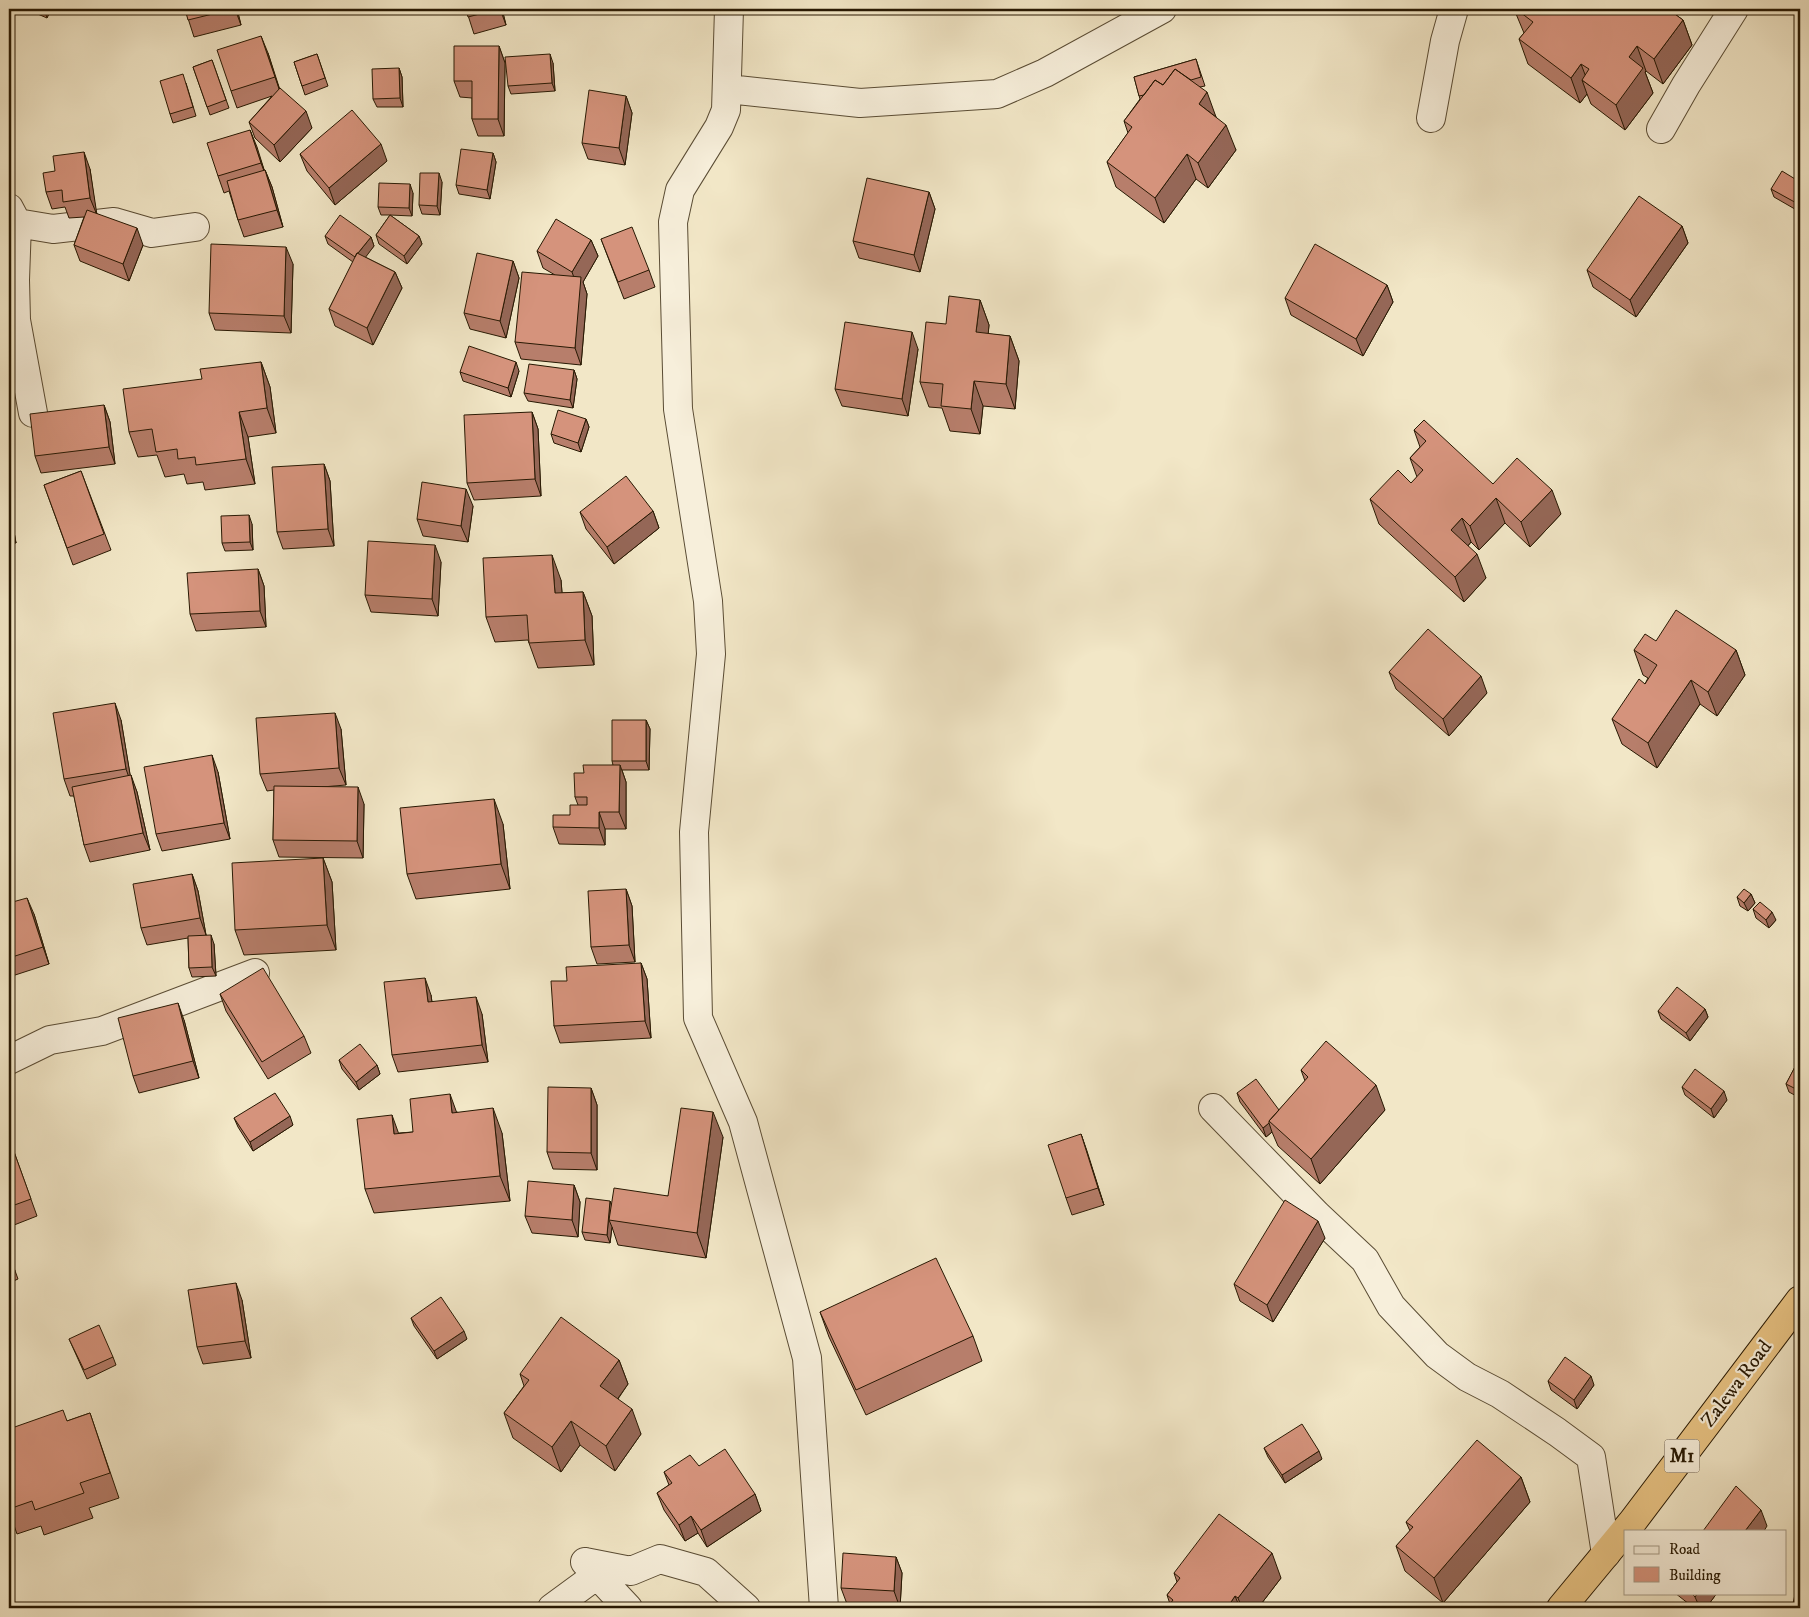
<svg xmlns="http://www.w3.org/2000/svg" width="1809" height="1617" font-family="'IM FELL DW Pica',serif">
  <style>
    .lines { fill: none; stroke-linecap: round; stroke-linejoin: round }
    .minor-casing { stroke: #5a4c34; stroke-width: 30 }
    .highway-casing { stroke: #281903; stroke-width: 30 }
    .minor { stroke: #f7efdb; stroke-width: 28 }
    .highway { stroke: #e9c484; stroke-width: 28 }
    .wall { fill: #b77e6b; stroke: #281903 }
    .shaded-wall { fill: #956757; stroke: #281903 }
    .building { fill: #d5937c; stroke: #281903 }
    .labels { text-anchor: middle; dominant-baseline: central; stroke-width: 4.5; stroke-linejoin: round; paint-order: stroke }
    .shield { fill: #f7efdb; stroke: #665944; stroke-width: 1 }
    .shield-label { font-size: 19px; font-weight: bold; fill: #281903 }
    .street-label { font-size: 20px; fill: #281903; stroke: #f7efdb }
  </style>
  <rect width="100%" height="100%" fill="#f2e7c7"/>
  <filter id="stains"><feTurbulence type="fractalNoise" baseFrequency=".004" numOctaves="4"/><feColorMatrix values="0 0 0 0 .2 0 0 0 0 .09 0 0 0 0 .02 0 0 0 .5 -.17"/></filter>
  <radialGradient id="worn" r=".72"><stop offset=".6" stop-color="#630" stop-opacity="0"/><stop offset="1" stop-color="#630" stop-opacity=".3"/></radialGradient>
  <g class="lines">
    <defs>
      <path id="minor" d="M729,9L726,110L719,127L680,190L673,222L678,409L708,601L711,654L694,832L698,1018L743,1122L807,1358L824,1608
        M728,89L860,103L997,94L1045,73L1162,9
        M1431,118L1445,41L1454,9
        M1661,129L1686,85L1734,9
        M9,208L17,223L15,280L16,320L33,413
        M17,223L53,229L114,222L152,233L195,227
        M9,1060L50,1040L102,1031L255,973
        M1213,1108L1317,1215L1365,1260L1391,1306L1437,1355L1467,1377L1500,1394L1557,1432L1591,1457L1606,1554
        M585,1562L631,1571L660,1559L706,1572L746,1608
        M585,1562L628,1608
        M552,1608L597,1575"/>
      <path id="highway" d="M1561,1608L1633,1521L1800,1300"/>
    </defs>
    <!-- minor casing -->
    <use href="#minor" class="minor-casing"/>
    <!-- highway casing -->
    <use href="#highway" class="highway-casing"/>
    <!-- minor -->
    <use href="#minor" class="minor"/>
    <!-- highway -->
    <use href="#highway" class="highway"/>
  </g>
  <!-- wall -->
  <path class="wall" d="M26,9H51L47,18Z
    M185,9H237L241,25L194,37Z
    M466,9H502L506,25L474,34Z
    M551,9H563L557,14Z
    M1514,9H1674L1672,12L1683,20L1692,45L1663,84L1646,71L1645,72L1653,93L1625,130L1591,104L1587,94L1580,103L1528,64L1519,39L1524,33Z
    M499,46L505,63L504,136H478L472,119V98L460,97L454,81Z
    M268,53L279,89L312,128L280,162L255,138L249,122L272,96L237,108L231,91Z
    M317,54L328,86L305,95L294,62Z
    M1196,59L1205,86L1200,87L1216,117L1236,150L1208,188L1196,179L1164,223L1116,187L1107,162L1128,133L1124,121L1140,99L1134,77Z
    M212,60L229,108L210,115L193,67Z
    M553,63L555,91L511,94L508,86Z
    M399,68L402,77L403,107H377L373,99Z
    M186,83L196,116L173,123L170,114Z
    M626,96L632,113L625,165L588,159L582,143Z
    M250,130L264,170H265L272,187L283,227L244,237L238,220L229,191L224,193L218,176Z
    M493,153L496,162L490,199L459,194L456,185Z
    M300,154L387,161L335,205L307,171Z
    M90,169L96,213L143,245L129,281L80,261L74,245L84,217L69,218L65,207L52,209L46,192Z
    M442,182L440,215L422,214L419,205Z
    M1800,182V212L1774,197L1771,189Z
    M929,192L935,209L920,272L859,258L853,241Z
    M413,193L412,216L390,215L419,236L422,244L407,264L379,244L376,235L390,215H381L378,207Z
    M1682,226L1688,243L1636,317L1593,287L1587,270Z
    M325,236L371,237L374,246L365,257L395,272L402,288L373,345L335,326L329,309L353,262L328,244Z
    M601,239L649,270L655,287L624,299Z
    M591,240L598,256L583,282L587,294L581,365L521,359L515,342L555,275L543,268L537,251Z
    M513,261L519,278L506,338L470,329L464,313Z
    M293,264L291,333L215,330L209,313Z
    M1387,285L1393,302L1363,356L1291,315L1285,298Z
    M980,300L989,325L988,334L1010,336L1019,361L1015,409L983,406L980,434L950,431L942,408L929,407L920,382L946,324Z
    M918,349L908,416L842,406L835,389Z
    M261,362L270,387L276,433L248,437L255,484L205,490L203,482L187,484L184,474L165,477L157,455L138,457L129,432L202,379Z
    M574,370L577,379L573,408L528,401L524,393Z
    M519,371L511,397L463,381L460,372Z
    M104,405L110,422L115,464L41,473L35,456Z
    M532,412L538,429L541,496L474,500L467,483Z
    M586,419L589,427L581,452L554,443L551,434Z
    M1414,430L1493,484L1561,514L1530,547L1505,523L1479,550L1471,542L1468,546L1486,578L1464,602L1379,524L1370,499L1411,483L1417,477L1410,458L1420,447Z
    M324,464L330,481L334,546L283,549L277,532Z
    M81,471L111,550L73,565L44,485Z
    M9,504L16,543L9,544Z
    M473,506L468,542L423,536L417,519Z
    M653,511L659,528L614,564L586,529L580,512Z
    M252,524L253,550L225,551L222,543Z
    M441,562L438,616L371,612L365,595Z
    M258,569L264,586L266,627L196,631L190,614Z
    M561,580L562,593L583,592L592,616L594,665L538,668L529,643L528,640L495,642L486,617Z
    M1656,641L1736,650L1745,675L1717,716L1700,704L1657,768L1622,744L1612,719L1645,684L1648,678L1643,675L1634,650Z
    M1389,672L1487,693L1449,736L1396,689Z
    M9,682L13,701L9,702Z
    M121,720L130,775L137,792L150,850L90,862L84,845L74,796H70L64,779Z
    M646,720L650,729L649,770H622L626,782V829H605V845L559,844L553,827L570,815L578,805L575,797L584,773L613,765L612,761Z
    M341,729L346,785L322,787L364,804L363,858L279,857L273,840L274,790L267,791L260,774Z
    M218,772L230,839L162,851L156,834Z
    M503,824L510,889L416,899L407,874Z
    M323,858L332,882L336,950L244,955L235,930Z
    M192,874L198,891L206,935L214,944L216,976L192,977L189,968L188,938L147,945L141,928Z
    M626,889L632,906L635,962L597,964L591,947Z
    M1751,894L1755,903L1748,911L1740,906L1737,897Z
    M9,903L34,914L49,964L9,977Z
    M1753,909L1776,920L1769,928L1756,918Z
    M641,963L647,979L651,1038L560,1043L554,1026L567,981Z
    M220,994L304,1036L311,1053L268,1079L226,1011Z
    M431,995L432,1002L482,1014L488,1062L398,1072L392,1055Z
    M1705,1009L1708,1017L1690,1041L1661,1019L1658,1011Z
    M184,1020L199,1078L139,1093L133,1076Z
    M1800,1058V1098L1789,1092L1786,1084Z
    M339,1060L377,1065L380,1074L359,1090L342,1069Z
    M1301,1070L1385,1110L1320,1184L1278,1146L1272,1132L1266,1137L1240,1102L1237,1093L1279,1110L1305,1081Z
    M1682,1087L1727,1100L1714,1118L1685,1095Z
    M591,1088L597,1105V1170L553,1169L547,1152Z
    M457,1112L502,1133L510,1201L374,1213L365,1189L399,1133L413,1132Z
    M234,1118L293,1125L253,1151L238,1127Z
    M1081,1134L1104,1205L1072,1215L1066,1198Z
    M723,1137L706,1258L618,1245L612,1227L610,1243L585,1240L582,1232L610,1201L611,1204L668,1196Z
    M13,1149L37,1216L9,1227V1151Z
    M574,1185L580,1202L578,1237L532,1233L525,1216Z
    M1325,1238L1273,1322L1240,1301L1234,1284Z
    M9,1254L18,1279L9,1283Z
    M242,1300L251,1358L203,1364L197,1347Z
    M820,1312L973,1336L982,1361L866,1415L829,1337Z
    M411,1318L467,1339L437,1359L414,1326Z
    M69,1339L113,1357L116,1365L87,1379Z
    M619,1360L628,1384L618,1399L641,1434L615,1471L580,1445L561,1472L513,1438L504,1413L524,1386L520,1374Z
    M1548,1381L1594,1385L1577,1409L1551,1390Z
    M90,1413L119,1498L89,1508L93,1518L44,1535L41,1526L17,1534L9,1511V1429L67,1421Z
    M1264,1448L1322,1459L1285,1483L1268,1457Z
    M699,1466L755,1494L761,1511L707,1547L698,1533L685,1541L664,1510L657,1493L669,1485L664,1472Z
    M1521,1477L1530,1502L1443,1603L1405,1571L1396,1546L1410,1531L1406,1522Z
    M896,1557L902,1573L900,1608L847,1604L841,1588Z
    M1174,1573L1281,1578L1258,1608H1167L1170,1604L1167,1595L1177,1582Z
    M1675,1593H1717L1706,1608H1694Z"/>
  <!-- shaded-wall -->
  <path class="shaded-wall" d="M44,9H51L47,18Z
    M235,9H237L241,25Z
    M500,9H502L506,25Z
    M554,9H563L557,14Z
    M1683,20L1692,45L1663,84L1654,59Z
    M261,36L268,53L281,93L275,77Z
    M499,46L505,63L504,136L498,119Z
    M1637,46L1646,71L1645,72L1653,93L1625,130L1616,105L1629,57Z
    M550,54L553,63L555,91L552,83Z
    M1581,64L1589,85L1582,80L1587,94L1580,103L1571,78Z
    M399,68L402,77L403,107L400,98Z
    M1207,92L1216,117L1199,104Z
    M626,96L632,113L625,165L619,148Z
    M306,111L312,128L280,162L274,145Z
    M1226,125L1236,150L1208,188L1198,163Z
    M250,130L257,147L267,179L261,163Z
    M381,144L387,161L335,205L329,188Z
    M84,152L90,169L97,215L90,198Z
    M493,153L496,162L490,199L487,190Z
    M1187,154L1196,179L1164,223L1155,198Z
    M265,170L272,187L283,227L277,210Z
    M439,173L442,182L440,215L437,206Z
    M410,184L413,193L412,216L409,208Z
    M929,192L935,209L920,272L914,255Z
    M1682,226L1688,243L1636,317L1630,300Z
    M137,228L143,245L129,281L123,264Z
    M419,236L422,244L407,264L404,256Z
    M371,237L374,246L359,266L355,257Z
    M591,240L598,256L583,282L587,294L581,365L575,348L578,289L572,272Z
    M286,247L293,264L291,333L284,316Z
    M513,261L519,278L506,338L500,321Z
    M395,272L402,288L373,345L367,328Z
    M1387,285L1393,302L1363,356L1356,339Z
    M980,300L989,325L986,357L976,332Z
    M912,332L918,349L908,416L902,399Z
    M1010,336L1019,361L1015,409L1006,384Z
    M261,362L270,387L276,433L267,408Z
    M516,362L519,371L511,397L508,388Z
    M574,370L577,379L573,408L570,400Z
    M974,381L983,406L980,434L971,409Z
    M104,405L110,422L115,464L109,447Z
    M239,412L248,437L255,484L246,459Z
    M532,412L538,429L541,496L535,479Z
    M586,419L589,427L581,452L578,443Z
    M324,464L330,481L334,546L328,529Z
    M466,489L473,506L468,542L461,526Z
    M1552,490L1561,514L1530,547L1521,522Z
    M1496,498L1505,523L1479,550L1470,526Z
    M9,504L16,543L10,526L9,521Z
    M653,511L659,528L614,564L607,547Z
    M249,515L252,524L253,550L250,542Z
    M1462,518L1471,542L1460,555L1451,530Z
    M435,545L441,562L438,616L432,599Z
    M1477,554L1486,578L1464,602L1455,577Z
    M552,555L561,580L564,618L555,593Z
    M258,569L264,586L266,627L260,611Z
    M583,592L592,616L594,665L585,640Z
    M1736,650L1745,675L1717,716L1708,692Z
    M1481,676L1487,693L1449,736L1443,719Z
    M1691,680L1700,704L1657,768L1648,743Z
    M9,682L13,701L9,690Z
    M115,703L121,720L132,786L126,769Z
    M335,713L341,729L346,785L339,768Z
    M646,720L650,729L649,770L646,761Z
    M212,755L218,772L230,839L224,823Z
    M620,765L626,782V829L619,812Z
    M131,775L137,792L150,850L143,833Z
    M358,787L364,804L363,858L357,841Z
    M494,799L503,824L510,889L501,864Z
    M599,812L605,829V845L599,828Z
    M323,858L332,882L336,950L327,925Z
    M192,874L198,891L206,935L200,918Z
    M626,889L632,906L635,962L629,945Z
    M1751,894L1755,903L1748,911L1744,903Z
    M27,898L34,914L49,964L43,947Z
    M1772,912L1776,920L1769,928L1766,920Z
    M211,935L214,944L216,976L212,967Z
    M641,963L647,979L651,1038L645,1021Z
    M425,978L431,995L434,1019L428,1002Z
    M476,997L482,1014L488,1062L482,1045Z
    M178,1003L184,1020L199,1078L193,1061Z
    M1705,1009L1708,1017L1690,1041L1686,1033Z
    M377,1065L380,1074L359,1090L356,1082Z
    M1376,1085L1385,1110L1320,1184L1311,1159Z
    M591,1088L597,1105V1170L591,1153Z
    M1724,1091L1727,1100L1714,1118L1711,1109Z
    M450,1094L459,1119L452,1113Z
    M493,1108L502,1133L510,1201L500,1176Z
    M713,1112L723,1137L706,1258L697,1233Z
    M392,1115L401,1140L394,1134Z
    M290,1116L293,1125L253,1151L250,1142Z
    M1269,1123L1272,1132L1266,1137L1263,1128Z
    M1081,1134L1087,1151L1104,1205L1098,1188Z
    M574,1185L580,1202L578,1237L572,1220Z
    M610,1201L613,1209L609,1220L612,1227L610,1243L607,1235Z
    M1318,1221L1325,1238L1273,1322L1267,1305Z
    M236,1283L242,1300L251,1358L245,1341Z
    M464,1331L467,1339L437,1359L434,1351Z
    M619,1360L628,1384L609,1411L600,1386Z
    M1591,1376L1594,1385L1577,1409L1574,1400Z
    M632,1409L641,1434L615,1471L606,1446Z
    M571,1421L580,1445L561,1472L552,1447Z
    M1319,1451L1322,1459L1285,1483L1282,1475Z
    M1521,1477L1530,1502L1443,1603L1434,1578Z
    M755,1494L761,1511L707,1547L701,1530Z
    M1761,1510L1767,1526L1764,1531H1745Z
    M691,1516L698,1533L685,1541L679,1525Z
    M1272,1553L1281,1578L1258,1608H1242L1238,1598Z
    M896,1557L902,1573L900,1608L894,1591Z
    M1698,1593H1717L1706,1608H1700L1695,1597Z
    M1235,1596L1240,1608H1227Z"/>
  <!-- building -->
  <path class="building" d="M185,9H233L188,20Z
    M466,9H499L468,17Z
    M1516,9H1668L1683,20L1654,59L1637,46L1629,57L1643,68L1616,105L1582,80L1589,69L1581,64L1571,78L1519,39L1533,22Z
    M261,36L275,77L231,91L217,50Z
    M454,46H499L498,119H472V81H454Z
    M317,54L325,78L302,86L294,62Z
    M550,54L552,83L508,86L505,57Z
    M1196,59L1201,77L1191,80L1175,69L1163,85L1155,80L1144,95L1139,96L1134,77Z
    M212,60L226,100L207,107L193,67Z
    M399,68L400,98L373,99L372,69Z
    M1175,69L1207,92L1199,104L1226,125L1198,163L1187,154L1155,198L1107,162L1132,127L1124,121L1155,80L1163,85Z
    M183,74L193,107L170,114L160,81Z
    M280,88L306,111L274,145L249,122Z
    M589,90L626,96L619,148L582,143Z
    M352,110L381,144L329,188L300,154Z
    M250,130L261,163L218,176L207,143Z
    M461,149L493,153L487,190L456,185Z
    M84,152L90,198L63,202L62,190L46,192L43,173L55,171L53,156Z
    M265,170L277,210L238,220L227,181Z
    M1782,171L1800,182V205L1771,189Z
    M420,173H439L437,206L419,205Z
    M867,178L929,192L914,255L853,241Z
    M379,183L410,184L409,208L378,207Z
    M1639,196L1682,226L1630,300L1587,270Z
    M87,210L137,228L123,264L74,245Z
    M340,215L371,237L358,253H357L355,257L325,236Z
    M390,215L419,236L404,256L376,235Z
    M556,219L591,240L572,272L537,251Z
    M632,227L649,270L618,282L601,239Z
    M211,244L286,247L284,316L209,313Z
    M1315,244L1387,285L1356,339L1285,298Z
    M357,253L395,272L367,328L329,309Z
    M477,253L513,261L500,321L464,313Z
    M522,272L581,277L575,348L515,342Z
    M949,296L980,300L976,332L1010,336L1006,384L974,381L971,409L941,406L943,384L920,382L926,322L946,324Z
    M845,322L912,332L902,399L835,389Z
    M469,346L516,362L508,388L460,372Z
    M261,362L267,408L239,412L246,459L196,465L195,457L178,459L177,449L156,452L152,429L129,432L123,389L202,379L200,369Z
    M529,364L574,370L570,400L524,393Z
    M104,405L109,447L35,456L30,414Z
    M558,410L586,419L578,443L551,434Z
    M532,412L535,479L467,483L464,415Z
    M1424,420L1493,484L1517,458L1552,490L1521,522L1496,498L1470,526L1462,518L1451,530L1477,554L1455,577L1370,499L1398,470L1411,483L1423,470L1410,458L1426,441L1414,430Z
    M324,464L328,529L277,532L272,467Z
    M81,471L104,534L67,548L44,485Z
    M626,476L653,511L607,547L580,512Z
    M422,482L466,489L461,526L417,519Z
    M249,515L250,542L222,543L221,516Z
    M368,541L435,545L432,599L365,595Z
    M552,555L555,593L583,592L585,640L529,643L527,615L486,617L483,558Z
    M258,569L260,611L190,614L187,573Z
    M1676,610L1736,650L1708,692L1691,680L1648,743L1612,719L1639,679L1645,684L1657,665L1634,650L1645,634L1656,641Z
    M1428,629L1481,676L1443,719L1389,672Z
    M115,703L126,769L64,779L53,713Z
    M335,713L339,768L260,774L256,718Z
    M612,720H646V761H612Z
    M212,755L224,823L156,834L144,767Z
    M583,765H620L619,812H599V828L553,827V815H570V805H587V797H575L574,773H584Z
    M131,775L143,833L84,845L72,787Z
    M274,786L358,787L357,841L273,840Z
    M494,799L501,864L407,874L400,808Z
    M323,858L327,925L235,930L232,863Z
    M192,874L200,918L141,928L133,884Z
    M626,889L629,945L591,947L588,891Z
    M1744,889L1751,894L1744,903L1737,897Z
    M27,898L43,947L9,958V903Z
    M1760,902L1772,912L1766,920L1753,909Z
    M211,935L212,967L189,968L188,936Z
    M641,963L645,1021L554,1026L551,981H567L566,967Z
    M263,968L304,1036L262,1062L220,994Z
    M425,978L428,1002L476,997L482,1045L392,1055L384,982Z
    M1677,987L1705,1009L1686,1033L1658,1011Z
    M178,1003L193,1061L133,1076L118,1018Z
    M1326,1041L1376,1085L1311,1159L1269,1121L1308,1077L1301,1070Z
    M360,1044L377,1065L356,1082L339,1060Z
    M1800,1057V1091L1786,1084Z
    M1695,1069L1724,1091L1711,1109L1682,1087Z
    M1256,1079L1279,1110L1269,1121V1123L1263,1128L1237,1093Z
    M548,1087L591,1088V1153L547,1152Z
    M275,1093L290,1116L250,1142L234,1118Z
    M450,1094L452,1113L493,1108L500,1176L365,1189L357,1119L392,1115L394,1134L413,1132L410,1099Z
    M681,1108L713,1112L697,1233L609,1220L614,1188L668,1196Z
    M1081,1134L1098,1188L1066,1198L1048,1145Z
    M13,1149L31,1199L9,1207V1151Z
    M528,1181L574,1185L572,1220L525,1216Z
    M586,1198L610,1201L607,1235L582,1232Z
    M1285,1200L1318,1221L1267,1305L1234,1284Z
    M9,1254L15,1271L9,1273Z
    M936,1258L973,1336L856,1390L820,1312Z
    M236,1283L245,1341L197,1347L188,1290Z
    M441,1297L464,1331L434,1351L411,1318Z
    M561,1317L619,1360L600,1386L632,1409L606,1446L571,1421L552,1447L504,1413L529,1380L520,1374Z
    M99,1325L113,1357L84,1370L69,1339Z
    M1565,1357L1591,1376L1574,1400L1548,1381Z
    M63,1410L67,1421L90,1413L110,1473L80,1483L84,1493L35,1510L32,1501L9,1509V1429Z
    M1302,1424L1319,1451L1282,1475L1264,1448Z
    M1477,1440L1521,1477L1434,1578L1396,1546L1413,1527L1406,1522Z
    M725,1449L755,1494L701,1530L691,1516L679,1525L657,1493L672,1483L664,1472L690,1455L699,1466Z
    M1736,1486L1761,1510L1745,1531H1703Z
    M1219,1514L1272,1553L1238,1598L1235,1596L1227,1608H1167L1173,1600L1167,1595L1180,1578L1174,1573Z
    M843,1553L896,1557L894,1591L841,1588Z
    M1800,1572V1608H1792Z
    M1691,1593H1698L1695,1597Z"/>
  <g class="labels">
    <!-- shield labels -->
    <rect class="shield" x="1664.5" y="1439.5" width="35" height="33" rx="4"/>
    <g class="shield-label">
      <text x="1682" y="1456">M1</text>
    </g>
    <!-- street labels -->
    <g class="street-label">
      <text transform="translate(1737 1384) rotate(-53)">Zalewa Road</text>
    </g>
  </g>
  <!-- margin -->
  <rect width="1809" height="1617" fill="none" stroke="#f2e7c7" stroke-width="30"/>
  <rect x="10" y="10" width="1789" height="1597" fill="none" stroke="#281903" stroke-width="2.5"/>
  <rect x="15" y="15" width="1779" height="1587" fill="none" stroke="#281903"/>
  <!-- legend -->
  <rect x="1624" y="1530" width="162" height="65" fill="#f7efdb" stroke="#a49985"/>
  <rect x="1634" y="1546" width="25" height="8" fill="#f7efdb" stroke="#a49985"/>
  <text x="1669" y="1554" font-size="15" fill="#281903">Road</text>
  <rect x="1634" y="1567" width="25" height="15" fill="#d5937c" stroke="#a49985"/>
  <text x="1669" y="1580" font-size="15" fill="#281903">Building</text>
  <rect width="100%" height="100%" filter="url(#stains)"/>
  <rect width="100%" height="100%" fill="url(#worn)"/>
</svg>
